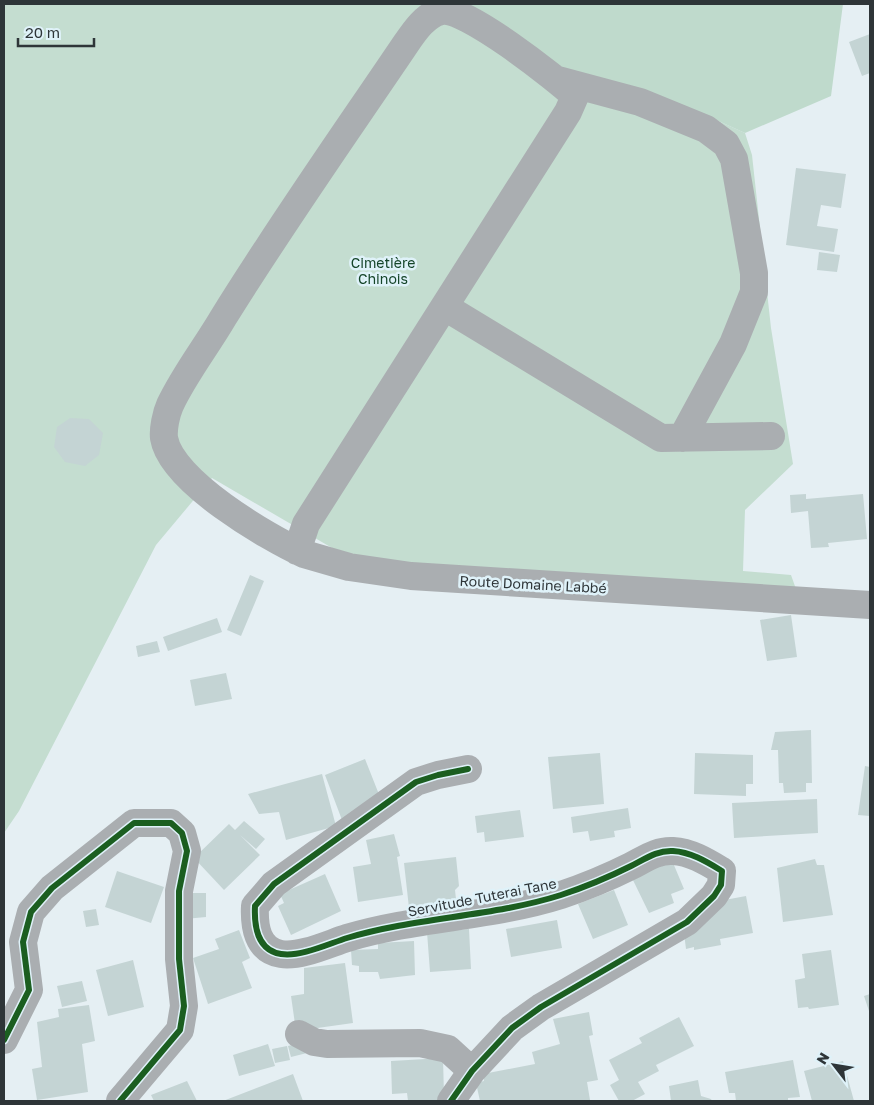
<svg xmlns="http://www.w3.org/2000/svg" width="874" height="1105" font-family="'Golos Text',sans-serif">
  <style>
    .green { fill: #c4ddd0 }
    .forest { fill: #bfdacc }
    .building { fill: #c4d4d4 }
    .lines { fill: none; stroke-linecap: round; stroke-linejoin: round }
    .minor { stroke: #aaaeb1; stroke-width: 28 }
    .cycleway-casing { stroke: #dff2f9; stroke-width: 9 }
    .cycleway { stroke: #1b5e20; stroke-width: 6 }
    .labels { text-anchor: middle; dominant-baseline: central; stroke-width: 5; stroke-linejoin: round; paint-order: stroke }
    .park-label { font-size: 14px; fill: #154529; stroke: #dff2f9 }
    .street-label { font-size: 14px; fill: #2e3538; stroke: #dff2f9 }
  </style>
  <rect width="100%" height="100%" fill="#e5eff3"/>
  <!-- green -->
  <path class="green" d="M4,4H459L745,133L752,155L771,328L793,464L745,510L743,571L791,575L796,589L351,559L212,478L156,545L19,811L4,833Z"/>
  <!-- forest -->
  <path class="forest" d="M459,4H843L831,96L745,133L714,119L562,70Z"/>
  <!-- building -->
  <path class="building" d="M870,34V73L862,76L849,42Z
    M796,168L846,174L841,208L821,205L817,226L838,229L834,252L786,245Z
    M819,252L840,255L837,272L817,270Z
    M70,418L89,419L103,433L99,455L85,466L65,462L54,447L57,427Z
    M806,494V499L863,494L867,539L828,543L829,547L811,548L808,511L791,513L790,495Z
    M250,575L264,581L241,636L227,630Z
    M791,615L797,657L767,661L760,620Z
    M217,618L222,632L168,651L163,637Z
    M157,641L160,652L138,657L136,646Z
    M226,673L232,699L195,706L190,680Z
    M811,730L812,783H806V792L784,793L783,783H779L778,750H771L775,732Z
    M600,753L604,804L553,809L548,757Z
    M695,753L753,755V784H746V796L694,794Z
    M365,759L382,802L342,820L325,775Z
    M865,766L870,767V816L858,815Z
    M322,774L336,826L286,840L279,812L259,814L248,794Z
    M817,799L818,833L734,838L732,803Z
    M628,808L631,828L614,831L615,837L590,841L588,831L573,833L571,817Z
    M520,810L524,837L485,842L484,832L477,833L475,816Z
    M244,821L265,839L256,849L240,835L260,855L224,890L194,858L229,824L235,830Z
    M394,834L400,856L397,857L403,895L358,902L353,867L371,864L366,840Z
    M456,857L459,886L455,890L457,908L413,913L409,908L404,863Z
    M671,858L684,889L671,894L674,903L649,913L631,876Z
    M815,859L817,865H824L833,915L783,922L777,868Z
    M117,871L164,887L151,923L105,907Z
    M325,874L341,911L291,935L278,906L284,903L280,894Z
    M614,890L628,925L593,939L578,904Z
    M184,893H206V917L185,919Z
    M746,896L753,933L720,939L721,945L694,950V947L686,949L684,933L719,901Z
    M96,909L99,925L86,927L83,911Z
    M557,920L562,948L511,957L506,929Z
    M469,929L471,969L430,972L427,932Z
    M239,930L250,958L242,962L252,988L208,1004L193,958L219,949L215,939Z
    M414,941L415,975L380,979L378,972H359V966L352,965L351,950L378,949V943Z
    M831,950L839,1005L809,1009L808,1007L798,1008L795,980L805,978L802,954Z
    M133,960L144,1007L108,1016L96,970Z
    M345,963L353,1023L296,1031L291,996L304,994V968Z
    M82,981L87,1001L62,1007L57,986Z
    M870,994V1014L864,996Z
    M89,1005L95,1041L82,1044L88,1092L37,1100L32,1069L42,1067L37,1022L59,1017L58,1009Z
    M589,1012L593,1035L589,1036L598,1080L587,1082L590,1100L480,1101L476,1083L484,1081L483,1074L535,1064L532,1052L560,1044L553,1019Z
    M679,1017L694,1046L656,1065L659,1071L638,1082L645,1094L632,1101H619L610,1085L619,1080L609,1060L642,1043L639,1038Z
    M307,1041L311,1052L291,1057L288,1046Z
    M268,1044L275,1066L239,1076L233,1055Z
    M287,1046L290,1060L275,1063L272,1049Z
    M443,1058L444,1096L440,1101H408L407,1093L392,1094L391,1061Z
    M793,1060L800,1097L788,1098V1101H736L735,1093H729L725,1072Z
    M843,1061L854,1101H812L804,1071Z
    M293,1074L303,1101H223Z
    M698,1080L701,1096L711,1099L712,1101H671L669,1086Z
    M187,1081L197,1101H154L151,1095Z"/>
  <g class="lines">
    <!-- minor -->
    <path class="minor" d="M558,80L640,102L706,129L726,144L734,159L754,273V292L733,344L682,438
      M445,307L661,438L771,436
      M297,551L306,524L568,112L575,96C557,79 463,5 441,11C424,15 412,35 403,48C342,138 280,226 223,318C206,347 184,375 170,405C166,414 163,429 164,438C171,481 267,537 304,554L349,567L411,576L870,605
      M299,1034L314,1042L327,1044L420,1043L448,1049L472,1071
      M4,1040L29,990L23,942L31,912L52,888L134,823H171L182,833L187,851L179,891V959L184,1006L180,1030L120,1101
      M451,1101L472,1071L512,1028L541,1007L687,922L714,896L721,885L722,871C707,862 691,852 673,851C657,850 645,859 631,866C609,877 585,887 561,895C492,917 417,917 347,938C328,944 301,957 281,954C257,950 254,926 255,906L274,884L416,782L438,775L468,769"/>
    <defs>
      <path id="cycleway" d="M4,1040L29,990L23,942L31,912L52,888L134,823H171L182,833L187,851L179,891V959L184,1006L180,1030L120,1101
        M451,1101L472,1071L512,1028L541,1007L687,922L714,896L721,885L722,871C707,862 691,852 673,851C657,850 645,859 631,866C609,877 585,887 561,895C492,917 417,917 347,938C328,944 301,957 281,954C257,950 254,926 255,906L274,884L416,782L438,775L468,769"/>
    </defs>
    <!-- cycleway casing -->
    <use href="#cycleway" class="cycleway-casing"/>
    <!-- cycleway -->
    <use href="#cycleway" class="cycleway"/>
  </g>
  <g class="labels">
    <!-- park labels -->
    <g class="park-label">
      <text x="383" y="262">Cimetière<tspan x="383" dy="16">Chinois</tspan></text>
    </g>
    <!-- street labels -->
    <g class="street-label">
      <text transform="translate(533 584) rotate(3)">Route Domaine Labbé</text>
      <text transform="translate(482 897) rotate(-11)">Servitude Tuterai Tane</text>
    </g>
  </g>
  <!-- border -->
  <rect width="874" height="1105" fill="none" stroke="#2e3538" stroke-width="10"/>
  <!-- north arrow -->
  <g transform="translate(834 1065) rotate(301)" stroke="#dff2f9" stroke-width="4" paint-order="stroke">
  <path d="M0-4L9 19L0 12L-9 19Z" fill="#2e3538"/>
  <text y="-8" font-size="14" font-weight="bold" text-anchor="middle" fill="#2e3538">N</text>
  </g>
  <!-- scale -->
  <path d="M18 38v8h76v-8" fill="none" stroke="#2e3538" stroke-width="2.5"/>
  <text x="25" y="38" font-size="15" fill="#2e3538" stroke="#dff2f9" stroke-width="4" paint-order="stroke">20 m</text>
</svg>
